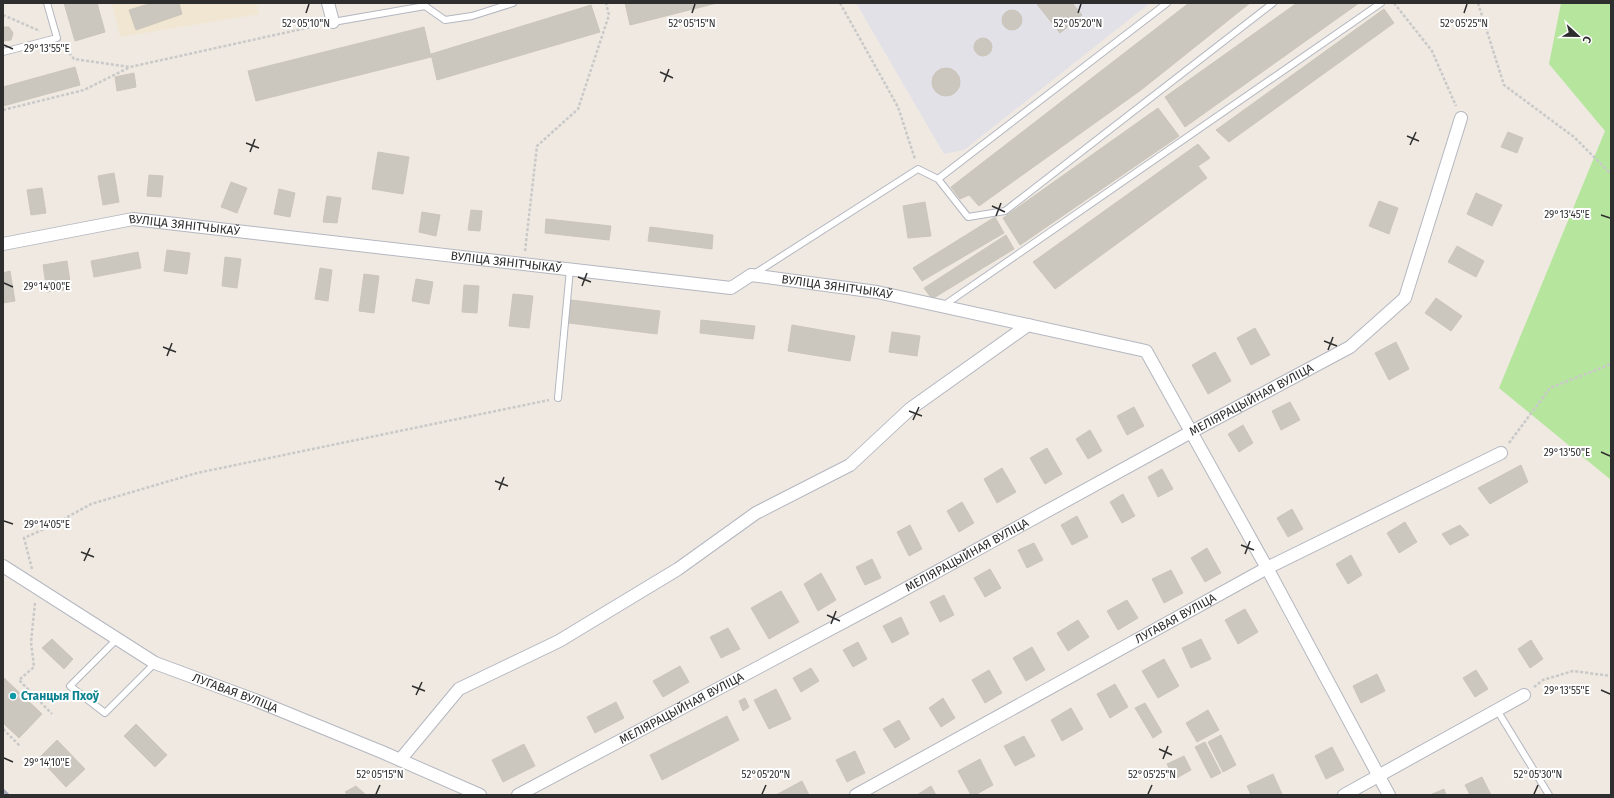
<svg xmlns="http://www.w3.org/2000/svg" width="1614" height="798" font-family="'Fira Sans',sans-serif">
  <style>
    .industrial { fill: #e3e1e8 }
    .education { fill: #f0e6d1 }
    .green { fill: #b6e59e }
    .building { fill: #cbc7bf; stroke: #cbc5ba }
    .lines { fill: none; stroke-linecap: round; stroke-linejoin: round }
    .service-casing { stroke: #b4b7c1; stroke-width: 8 }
    .minor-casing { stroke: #b4b7c1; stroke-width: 14 }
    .path { stroke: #c9c9c9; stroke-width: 2.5; stroke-dasharray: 3 2; stroke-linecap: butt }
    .service { stroke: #fff; stroke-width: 6 }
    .minor { stroke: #fff; stroke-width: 12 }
    .rail { stroke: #a3a6b8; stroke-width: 3 }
    .ticks { fill: none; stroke: #2e2e2e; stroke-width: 1.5 }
    .culture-dot { fill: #0f9aa8; stroke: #fff; stroke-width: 1.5 }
    .labels { text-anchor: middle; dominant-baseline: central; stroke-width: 4; stroke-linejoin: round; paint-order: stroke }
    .street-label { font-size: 12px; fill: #2e2e2e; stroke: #fff }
    .culture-label { font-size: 12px; font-weight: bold; fill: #0d838f; stroke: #fff; text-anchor: start }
    .ticks-label { font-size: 10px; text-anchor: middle; fill: #2e2e2e; stroke: #fff; stroke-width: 4; stroke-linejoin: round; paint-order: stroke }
  </style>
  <rect width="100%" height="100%" fill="#efe9e1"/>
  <!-- industrial -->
  <path class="industrial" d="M856,3H1150L964,150L944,154Z"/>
  <!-- education -->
  <path class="education" d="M112,3H256L259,14L120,37Z"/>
  <!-- green -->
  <path class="green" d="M1561,3H1611V480L1499,388L1605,131L1549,64Z"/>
  <!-- building -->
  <path class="building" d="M64,3H97L105,32L75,41Z
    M152,3H179L182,14L136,30L129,10Z
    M625,3H717L630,25Z
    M1036,3H1072L1082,15L1060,33Z
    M1189,3H1250L1141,90L979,206L969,195L960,199L951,187Z
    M1297,3H1359L1185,127L1165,97Z
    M591,5L600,32L437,80L431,54Z
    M1384,9L1394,23L1229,142L1216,130Z
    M1002 20a10 10 0 1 1 20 0a10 10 0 1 1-20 0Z
    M3,27H9L13,33L11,40L3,41Z
    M424,27L431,57L256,101L248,71Z
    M974 47a9 9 0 1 1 18 0a9 9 0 1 1-18 0Z
    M75,67L80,85L3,106V87Z
    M932 82a14 14 0 1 1 28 0a14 14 0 1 1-28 0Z
    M134,73L136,87L117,91L115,77Z
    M1158,108L1179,136L1020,245L1003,218Z
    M1508,132L1523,138L1517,153L1501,147Z
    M1198,144L1210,158L1198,166L1207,178L1055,289L1033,262Z
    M378,152L409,157L403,194L372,189Z
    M114,173L119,202L103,205L98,176Z
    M149,175L163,176L161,197L147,196Z
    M231,182L247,188L237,213L221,207Z
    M42,188L46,213L31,215L27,190Z
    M279,189L295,193L290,217L274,214Z
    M1476,193L1502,205L1492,226L1467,214Z
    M327,196L341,198L337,223L323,222Z
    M1379,201L1398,208L1389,234L1369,226Z
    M925,202L931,236L908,238L903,206Z
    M471,210L482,211L480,231L468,230Z
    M422,212L440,215L436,236L419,232Z
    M995,217L1004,233L922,281L913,268Z
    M546,219L611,226L609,240L545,233Z
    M650,227L713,235L712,249L648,241Z
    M1006,235L1014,249L932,299L924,288Z
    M1457,246L1484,261L1476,277L1448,262Z
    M167,250L190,253L187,274L164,271Z
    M138,252L141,268L94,277L91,261Z
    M225,257L241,259L237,288L222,286Z
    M67,261L71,289L47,292L43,265Z
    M320,268L332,270L328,301L315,299Z
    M10,271L15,301L3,303V273Z
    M364,274L379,276L374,313L359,311Z
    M416,279L433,282L429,304L412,301Z
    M464,285L479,286L477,313L462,312Z
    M513,294L533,296L529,328L509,326Z
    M1436,298L1462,316L1451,331L1425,313Z
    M571,300L660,311L657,334L569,323Z
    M701,320L755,326L753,339L700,333Z
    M792,325L855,336L850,361L788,351Z
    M1255,328L1270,355L1251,365L1237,338Z
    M892,332L920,336L917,356L889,352Z
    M1396,342L1409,369L1389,380L1375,353Z
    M1215,352L1231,381L1208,394L1192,365Z
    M1290,402L1300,420L1281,430L1272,411Z
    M1134,407L1144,426L1127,435L1117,416Z
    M1243,425L1253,443L1239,452L1228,434Z
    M1090,430L1102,451L1088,459L1076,439Z
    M1047,448L1062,474L1045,484L1030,458Z
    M1521,465L1528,482L1490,504L1478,488Z
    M1002,468L1016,492L997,503L984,479Z
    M1162,469L1173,489L1158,497L1148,477Z
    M1123,494L1135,516L1122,523L1110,502Z
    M962,502L974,523L959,532L947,511Z
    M1292,509L1303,529L1288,537L1277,518Z
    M1077,516L1088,537L1072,545L1061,525Z
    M1405,522L1417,542L1399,553L1387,533Z
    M910,525L922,549L909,556L897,532Z
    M1460,525L1469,535L1450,545L1442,534Z
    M1034,543L1043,560L1027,568L1018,550Z
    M1207,548L1221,573L1205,582L1191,558Z
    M1351,555L1362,575L1348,584L1336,564Z
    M872,559L881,578L865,585L856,567Z
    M990,569L1001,588L985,597L974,578Z
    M1171,570L1183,593L1164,603L1152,579Z
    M821,573L836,600L818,611L804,584Z
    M781,591L799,622L769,639L751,608Z
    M944,595L954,615L940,622L930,602Z
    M1127,600L1138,618L1118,630L1107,611Z
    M1245,609L1258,632L1238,644L1225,620Z
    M901,617L909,634L892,643L883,626Z
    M1078,620L1089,637L1068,651L1057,633Z
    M728,628L740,649L721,658L710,637Z
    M52,639L73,659L64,669L42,648Z
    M1201,639L1211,659L1191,668L1182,648Z
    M1531,640L1543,659L1530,668L1518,649Z
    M858,642L867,659L853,667L843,650Z
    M1032,647L1045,670L1026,681L1013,658Z
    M1164,659L1179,686L1158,698L1142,671Z
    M680,666L689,682L663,697L653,681Z
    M811,668L819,681L801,692L793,678Z
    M989,670L1002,693L985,703L972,680Z
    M1476,670L1488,689L1475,697L1463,678Z
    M1377,674L1385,691L1361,703L1353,686Z
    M3,677L42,714L19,738L3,723Z
    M1115,684L1128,707L1110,718L1097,694Z
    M776,689L791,719L769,729L754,700Z
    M745,698L749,707L743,711L739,701Z
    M943,698L955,718L941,727L929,708Z
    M616,702L624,718L595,733L587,717Z
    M1145,703L1162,732L1153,738L1135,708Z
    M1071,708L1083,729L1062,741L1051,720Z
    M1208,710L1219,730L1197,742L1186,723Z
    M727,716L739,740L662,780L650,755Z
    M899,720L910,739L895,748L883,729Z
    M136,724L167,755L155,767L124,736Z
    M1221,735L1236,765L1223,772L1208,742Z
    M1024,736L1035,756L1015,766L1004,746Z
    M57,740L85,769L66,787L39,758Z
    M1205,742L1221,773L1211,778L1195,747Z
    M524,744L535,766L503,782L492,760Z
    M1332,747L1344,770L1326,779L1315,756Z
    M855,751L865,773L847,782L836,760Z
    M1184,756L1191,770L1175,779L1167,764Z
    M980,759L993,785L975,795H971L958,771Z
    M1273,774L1282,794L1251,795L1247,786Z
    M1482,777L1491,795H1470L1465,785Z
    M802,781L809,795H776Z
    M356,786L366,795H348L345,792Z
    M931,786L936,795H917Z
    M1444,789L1446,795H1430Z"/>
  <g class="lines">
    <defs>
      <path id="service" d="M333,22L425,6L445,20L472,16L513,3
        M3,52L57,38L47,3
        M938,179L968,217L1005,211L1273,3
        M754,274L918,169L938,179L1167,3
        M943,306L1381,3
        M558,398L570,269
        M117,639L70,686L105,713L155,663
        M1497,710L1549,795"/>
      <g id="minor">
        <path d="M328,3L333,22"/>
        <path id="s1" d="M3,244L133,219L731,288L751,275L877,292L1146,351L1267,568L1389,795"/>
        <path id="s2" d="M3,566L155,663L255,700L382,752L480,795"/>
        <path d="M400,760L459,689L559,641L678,569L756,513L850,465L910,409L1028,325"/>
        <path id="s3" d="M518,795L887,599L1191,432L1350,347L1405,298L1461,118"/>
        <path id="s4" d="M856,795L1267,568L1501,453"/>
        <path d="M1344,795L1524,695"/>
      </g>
    </defs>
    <!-- service casing -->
    <use href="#service" class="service-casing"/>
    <!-- minor casing -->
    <use href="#minor" class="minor-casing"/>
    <!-- path -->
    <path class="path" d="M840,3L898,107L915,159
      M1394,3L1432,51L1456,106
      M1478,3L1504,85L1574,137L1611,174
      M3,15L40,31
      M63,45L74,59L130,67L320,25
      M3,110L84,90L130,67
      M525,251L537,146L578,109L609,15L606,3
      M1509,443L1550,388L1611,364
      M32,569L24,538L51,526L91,504L197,473L549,400
      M35,603L31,642L34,667L19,680L52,714
      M1534,687L1543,680L1573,671L1611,676
      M3,729L20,746"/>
    <!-- service -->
    <use href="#service" class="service"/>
    <!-- minor -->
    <use href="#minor" class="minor"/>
    <!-- rail -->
    <path class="rail" d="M3,790L8,795"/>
  </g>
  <!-- ticks -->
  <path class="ticks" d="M306,13L309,4M692,13L695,4M1078,13L1081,4M1464,13L1467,4M4,45L13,49M660,72L673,78M664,82L669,69M1407,136L1419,141M246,143L259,148M1410,145L1416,132M250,152L255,139M992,206L1005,212M1601,215L1610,218M996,216L1001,203M578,277L591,282M4,283L13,287M582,286L587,273M1324,341L1337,346M163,347L176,352M1328,350L1333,337M167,356L172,343M909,411L922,416M913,420L919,407M1601,452L1610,456M495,481L508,486M499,490L504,477M4,521L13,524M1241,545L1254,550M81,552L94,557M1245,554L1250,541M84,561L90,548M827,615L840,621M831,624L836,611M412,686L425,691M1601,690L1610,694M416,695L422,682M1159,749L1172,755M4,758L13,762M1163,759L1168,746M376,794L380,785M762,794L766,785M1148,794L1152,785M1534,794L1538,785"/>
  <!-- markers -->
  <circle class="culture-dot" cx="13" cy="696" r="4"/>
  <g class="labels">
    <!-- street labels -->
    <g class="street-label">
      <text stroke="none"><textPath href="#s1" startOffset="184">ВУЛІЦА ЗЯНІТЧЫКАЎ</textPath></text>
      <text stroke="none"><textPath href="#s1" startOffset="508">ВУЛІЦА ЗЯНІТЧЫКАЎ</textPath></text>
      <text stroke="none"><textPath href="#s1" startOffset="845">ВУЛІЦА ЗЯНІТЧЫКАЎ</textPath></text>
      <text stroke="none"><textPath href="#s3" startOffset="833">МЕЛІЯРАЦЫЙНАЯ ВУЛІЦА</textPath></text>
      <text stroke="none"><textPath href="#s3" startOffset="509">МЕЛІЯРАЦЫЙНАЯ ВУЛІЦА</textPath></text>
      <text stroke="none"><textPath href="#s4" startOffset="365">ЛУГАВАЯ ВУЛІЦА</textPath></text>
      <text stroke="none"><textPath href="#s2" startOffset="266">ЛУГАВАЯ ВУЛІЦА</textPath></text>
      <text stroke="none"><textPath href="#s3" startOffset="185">МЕЛІЯРАЦЫЙНАЯ ВУЛІЦА</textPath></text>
    </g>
    <!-- culture labels -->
    <g class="culture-label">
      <text x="21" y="696">Станцыя Пхоў</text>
    </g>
  </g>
  <g class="ticks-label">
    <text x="306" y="27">52°05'10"N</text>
    <text x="692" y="27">52°05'15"N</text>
    <text x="1078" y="27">52°05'20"N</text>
    <text x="1464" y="27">52°05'25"N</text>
    <text x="47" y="52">29°13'55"E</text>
    <text x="1567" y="218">29°13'45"E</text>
    <text x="47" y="290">29°14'00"E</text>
    <text x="1567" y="456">29°13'50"E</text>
    <text x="47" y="528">29°14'05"E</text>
    <text x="1567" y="694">29°13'55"E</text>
    <text x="47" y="766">29°14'10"E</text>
    <text x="380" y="778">52°05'15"N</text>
    <text x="766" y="778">52°05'20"N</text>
    <text x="1152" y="778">52°05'25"N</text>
    <text x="1538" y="778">52°05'30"N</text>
  </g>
  <!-- border -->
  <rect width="1614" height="798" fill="none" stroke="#2e2e2e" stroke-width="8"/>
  <!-- north arrow -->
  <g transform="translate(1578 36) rotate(112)" stroke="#ffffff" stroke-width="3" paint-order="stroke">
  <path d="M0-3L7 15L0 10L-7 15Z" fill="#2e2e2e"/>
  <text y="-6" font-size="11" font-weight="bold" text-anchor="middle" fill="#2e2e2e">С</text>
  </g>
</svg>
